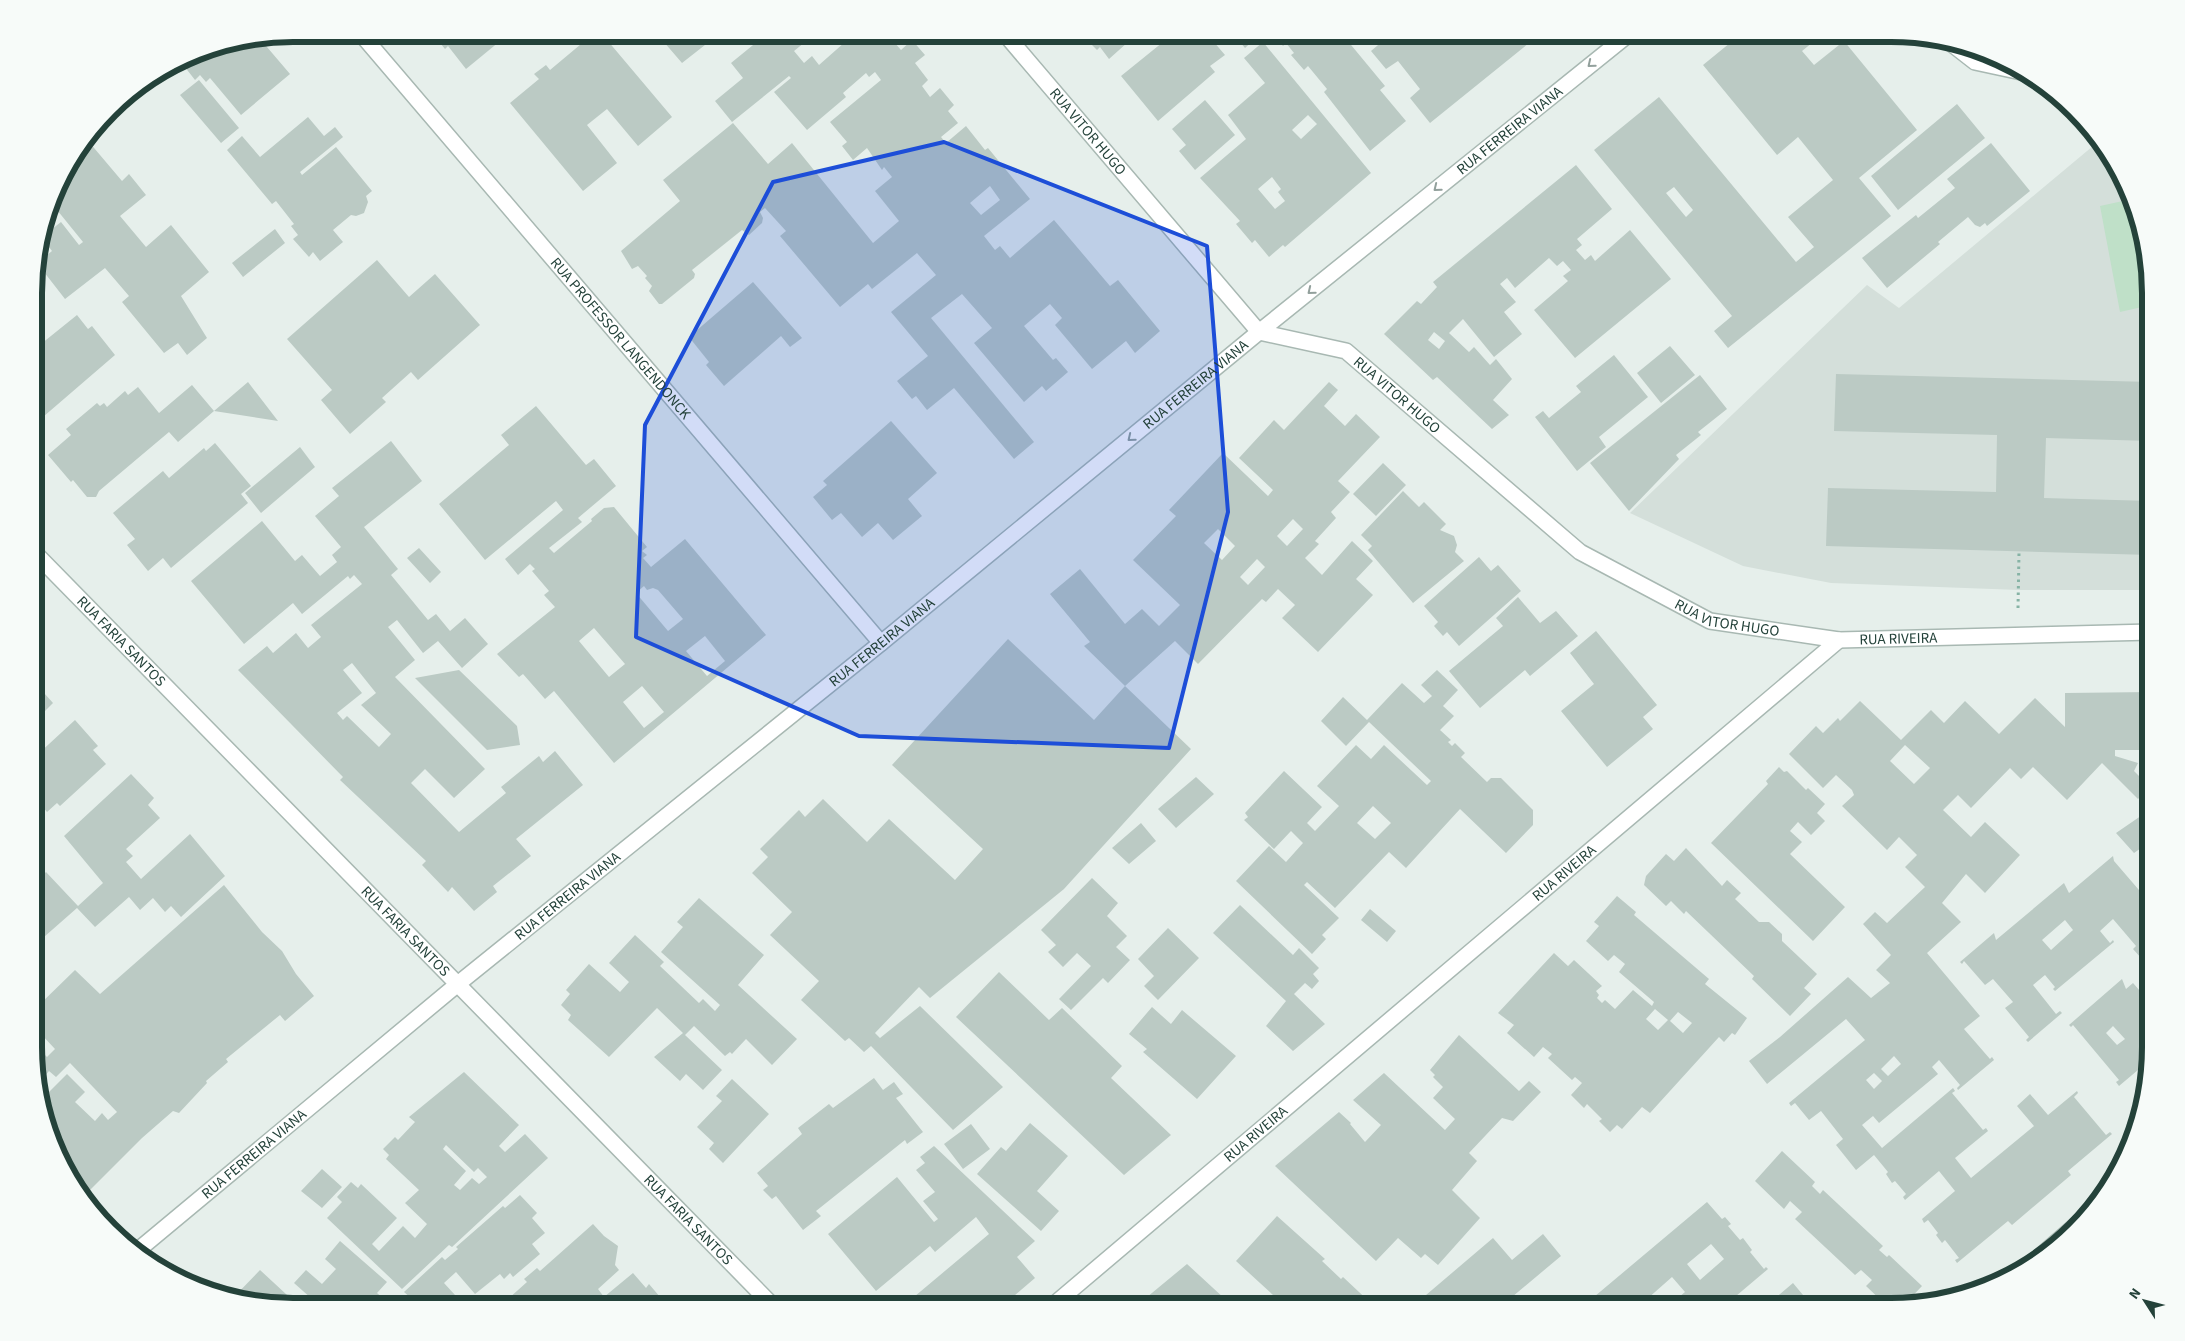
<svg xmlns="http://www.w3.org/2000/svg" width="2185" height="1341" font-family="'Source Sans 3',sans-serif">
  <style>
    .built { fill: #d4dfda }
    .green { fill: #bfe0c8 }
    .building { fill: #bbcac4; fill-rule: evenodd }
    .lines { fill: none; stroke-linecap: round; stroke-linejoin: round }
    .minor-casing { stroke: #a8b8b2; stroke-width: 18 }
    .path { stroke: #86b3a5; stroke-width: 3; stroke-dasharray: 2.5 4; stroke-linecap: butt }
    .minor { stroke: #fff; stroke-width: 15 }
    .oneway { stroke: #92a09c }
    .marked { fill: #1d4ed8; fill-opacity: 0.2; stroke: #1d4ed8; stroke-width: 4; stroke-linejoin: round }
    .labels { text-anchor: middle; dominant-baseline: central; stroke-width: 4.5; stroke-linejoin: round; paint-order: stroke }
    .street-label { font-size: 15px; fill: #24423a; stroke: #f7fbf9 }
    .rim { fill: none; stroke: #24423a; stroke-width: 6 }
  </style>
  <rect width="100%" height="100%" fill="#e6efeb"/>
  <!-- built -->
  <path class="built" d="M2099,141L2116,163L2138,210L2151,277V590H2019L1831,583L1743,566L1630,513L1867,285L1899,308Z"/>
  <!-- green -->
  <path class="green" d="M2132,199C2147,230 2151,270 2151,305L2120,312L2100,206Z"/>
  <!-- building -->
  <path class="building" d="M441,34H503L505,37L466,69L448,46L445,49L436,38Z
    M593,34H602L672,117L638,146L607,109L587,125L617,163L583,191L510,103L539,79L534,74L546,65L550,70Z
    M657,34H719L682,63Z
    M752,34H815L794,51L804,63L812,56L819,65L853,35L852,34H887L901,50L912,40L925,55L915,63L928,80L922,86L930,97L940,88L954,105L948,111L958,123L941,137L946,143L966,126L985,150L988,148L1030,199L984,236L995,250L1000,246L1010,258L1054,220L1110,286L1118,280L1160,331L1135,353L1126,341L1092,369L1055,325L1062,318L1050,304L1024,326L1053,360L1056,358L1068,372L1046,391L1042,386L1024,402L974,343L992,328L962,294L931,318L1034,442L1014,459L954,388L927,410L916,396L912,399L897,381L928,356L891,312L936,275L917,253L872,289L868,284L840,307L780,236L786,231L765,208L760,212L763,218L762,223L749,235L742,230L692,270L695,274L694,278L662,304H659L649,291L652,286L645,278L647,276L638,266L632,269L621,251L680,201L663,180L733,123L768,164L792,143L873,243L899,221L875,191L892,177L884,167L882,170L867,148L853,160L842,146L847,142L830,122L881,80L875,72L869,77L866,73L843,93L846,97L807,130L774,92L791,78L789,76L732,122L715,101L743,78L731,63L758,41ZM990,186L1000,200L981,215L970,203Z
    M1081,34H1137L1109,59L1100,47L1097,50Z
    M1164,34H1179L1181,36L1184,34H1207L1225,55L1210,66L1215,72L1158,121L1121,76L1168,38Z
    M1233,34H1256L1258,36L1245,48Z
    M1273,34H1342L1385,86L1380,90L1406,121L1370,151L1324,92L1327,89L1308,66L1304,70L1291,55L1294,53L1286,43L1283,46Z
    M1391,34H1450L1458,43L1470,34H1529L1534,39L1430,123L1410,98L1420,89L1398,61L1386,69L1371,51Z
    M1741,34H1823L1802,51L1814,65L1844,41L1917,130L1859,178L1891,216L1728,348L1714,331L1732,316L1594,150L1659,97L1796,262L1814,247L1788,217L1833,180L1798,137L1777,155L1703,65ZM1674,187L1693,210L1686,217L1666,193Z
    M261,40L290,74L241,115L210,78L206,82L200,75L195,80L181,62L194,53Z
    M1263,42L1371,173L1285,247L1283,245L1269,257L1255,240L1252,243L1236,224L1240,221L1200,178L1246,139L1228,115L1265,83L1244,58ZM1308,115L1317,124L1301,139L1292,130ZM1272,177L1281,189L1278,192L1285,201L1275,209L1258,189Z
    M199,80L239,128L221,143L180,95Z
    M1205,100L1235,135L1195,170L1179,151L1186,145L1172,129Z
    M1957,104L1985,138L1898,210L1871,176Z
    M308,117L324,136L335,127L343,137L300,172L302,175L336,147L372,191L366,196L368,202L364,213L356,216L351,215L333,230L343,242L320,261L313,252L309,257L293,239L298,235L291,226L294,224L276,201L272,204L227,150L242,136L260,157Z
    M89,142L122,181L129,174L146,195L120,216L146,247L171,225L209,272L181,296L207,338L187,355L178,343L164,353L122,302L129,296L105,268L65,299L37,263L52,251L49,247L37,256L45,230L47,233L61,222L79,245L83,242L53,205L61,178Z
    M1991,143L2030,191L1987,226L1985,223L1980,227L1975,225L1968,217L1938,242L1940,244L1887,288L1862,258L1916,215L1918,218L1955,188L1947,179Z
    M1576,165L1612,209L1577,239L1582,245L1576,250L1585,260L1591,255L1595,261L1630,230L1671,279L1575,358L1534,310L1568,281L1563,276L1571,270L1563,261L1557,266L1549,258L1515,288L1507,278L1500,284L1516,302L1504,312L1522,334L1494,357L1463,319L1449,333L1469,352L1474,347L1490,365L1496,359L1512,379L1493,400L1509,415L1492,429L1437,377L1433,380L1384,334L1417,301L1421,304L1437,287L1433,282ZM1434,332L1445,341L1439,349L1428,340Z
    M275,229L285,243L243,277L232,263Z
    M377,260L409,297L435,274L480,325L418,380L411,372L382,398L386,402L350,434L321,400L332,390L287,339Z
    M753,282L802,338L790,347L781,336L724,386L706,365L709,362L689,337Z
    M77,315L88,329L92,326L115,355L36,423V338L41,344Z
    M1670,346L1695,375L1661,403L1637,373Z
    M1614,355L1648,397L1599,437L1606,447L1577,471L1535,417L1543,411L1549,418L1581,392L1576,386Z
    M1836,374L2151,382V441L2046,438L2044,498L2151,501V555L1826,546L1828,488L1996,492L1997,435L1834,431Z
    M1700,375L1727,409L1698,432L1701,435L1676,455L1679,459L1629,511L1590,463Z
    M248,382L278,421L214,411Z
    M1329,382L1338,390L1324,406L1345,426L1356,414L1380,437L1338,481L1350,492L1331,512L1336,518L1315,541L1319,544L1305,558L1322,575L1352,541L1373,561L1356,579L1373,595L1318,652L1282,618L1295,605L1278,589L1266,602L1262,599L1198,664L1175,641L1125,686L1084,646L1090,642L1050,594L1080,569L1125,624L1142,609L1159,626L1180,605L1133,560L1176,516L1169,510L1223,453L1268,496L1273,490L1239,458L1274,420L1284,430ZM1293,519L1303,529L1287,546L1277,536ZM1218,529L1235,546L1222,560L1204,543ZM1257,559L1265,567L1248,585L1240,577Z
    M192,385L214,411L178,442L169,432L99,491L96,497H87L73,480L71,482L48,455L71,435L66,429L97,403L100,406L104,403L107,407L125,391L128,395L138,387L159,413Z
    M536,406L586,465L594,459L616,486L578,518L582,522L549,548L554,553L592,521L591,519L604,508L614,507L647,547L642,551L647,555L643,558L651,567L685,539L766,635L614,763L554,691L545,699L523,674L519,677L497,654L555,607L544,595L549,591L532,571L535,569L530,564L518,575L505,559L563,510L556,501L485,560L439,504L509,445L501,435ZM644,586L647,590L653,588L658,590L683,619L668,631L636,593ZM594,628L625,664L609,677L579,641ZM705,636L725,661L707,676L686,651ZM642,686L664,712L644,728L623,702Z
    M891,421L937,473L908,499L922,516L893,540L878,523L862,537L841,513L832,520L813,497L827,485L823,481Z
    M391,441L422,481L364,527L398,569L391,575L428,620L436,614L450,631L465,618L488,644L462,668L438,641L423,653L397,620L388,627L415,660L395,677L485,769L454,798L425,769L411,783L459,832L506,793L501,787L539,756L543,762L555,751L583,785L516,839L531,856L493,886L497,892L474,911L452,887L448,892L422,865L426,861L340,780L343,777L238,670L267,646L273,653L296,633L308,648L321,637L311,625L362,584L354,575L350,579L348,576L302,614L293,603L244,644L191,581L262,521L295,561L302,555L320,576L337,562L332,555L341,547L315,516L339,496L332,488ZM352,663L376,693L361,705L391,734L379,747L347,716L343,720L337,713L362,693L343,670Z
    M215,443L251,486L241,494L248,503L171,568L163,558L148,571L127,545L135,539L113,513L163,471L169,478L204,448L206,451Z
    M300,447L315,467L261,513L245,493Z
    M1383,463L1406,485L1376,516L1353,494Z
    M1403,491L1419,507L1424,502L1446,524L1440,530L1454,536L1457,545L1455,552L1464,561L1413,603L1368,550L1372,546L1361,535Z
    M419,548L441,572L430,583L407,558Z
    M1479,557L1491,571L1498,565L1521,591L1459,646L1447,632L1443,636L1434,626L1438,622L1424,606Z
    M1518,597L1540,623L1556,611L1578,636L1530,676L1525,670L1480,708L1449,671L1503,626L1496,618Z
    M1596,631L1657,705L1643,717L1653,729L1607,767L1561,711L1594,684L1570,653Z
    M1008,639L1094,720L1125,686L1191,749L1064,889L930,998L919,987L875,1033L880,1038L920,1006L1003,1087L953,1130L871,1046L864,1052L849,1038L845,1041L801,1000L819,981L770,935L792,912L752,873L768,857L760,849L799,810L805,817L823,799L867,842L889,819L955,880L983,849L892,765Z
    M459,670L517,726L520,745L487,750L415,678Z
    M1437,670L1458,690L1443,706L1454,716L1440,730L1451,740L1448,742L1452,746L1455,743L1465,753L1461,757L1487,782L1491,778H1501L1533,810V825L1506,853L1460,809L1406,868L1389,852L1335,908L1307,882L1304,885L1339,918L1322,935L1326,939L1312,954L1236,881L1269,846L1286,862L1303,843L1291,831L1274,849L1244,820L1248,817L1245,813L1284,771L1322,807L1307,823L1315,831L1339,806L1317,786L1356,745L1371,759L1384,745L1427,785L1431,781L1369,722L1346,746L1321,721L1343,697L1367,720L1402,683L1424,703L1432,696L1421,685ZM1373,806L1391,823L1375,839L1357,823Z
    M36,684L53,703L36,720Z
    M2151,692V750H2115V756L2138,763L2134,771L2150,787L2138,799L2102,763L2067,800L2033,767L2021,779L2010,768L1971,808L1958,795L1943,810L1971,837L1985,822L2020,855L1985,893L1966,874L1942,903L1961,922L1927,953L1980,1016L1964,1029L1990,1059L1992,1057L1994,1060L1958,1090L1957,1088L1960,1085L1939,1060L1932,1067L1938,1074L1879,1123L1873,1116L1862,1125L1882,1148L1953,1088L1955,1091L1952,1093L1983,1130L1986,1128L1988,1131L1955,1158L1971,1178L2034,1126L2017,1106L2030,1094L2048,1115L2077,1091L2078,1093L2074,1097L2106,1135L2110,1132L2112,1134L2068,1171L2071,1175L2012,1225L2008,1221L1957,1263L1955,1260L1959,1258L1945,1240L1942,1243L1936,1235L1938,1233L1928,1220L1924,1223L1922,1219L1955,1191L1939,1171L1905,1200L1903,1197L1906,1194L1895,1181L1892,1183L1886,1174L1888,1172L1874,1155L1856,1170L1836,1145L1843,1139L1821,1111L1809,1120L1795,1103L1791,1106L1789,1103L1865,1040L1846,1019L1767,1084L1749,1061L1780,1037L1848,977L1871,998L1890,983L1876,970L1891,955L1863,924L1875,912L1887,923L1925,887L1905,867L1917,855L1899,837L1887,850L1842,806L1854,795L1852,790L1836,775L1823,788L1789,754L1816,726L1823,733L1838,718L1840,721L1860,701L1901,740L1931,710L1944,723L1965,701L1999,734L2035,698L2065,727V693ZM1905,745L1930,768L1914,784L1890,761ZM1894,1056L1901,1064L1888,1076L1881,1069ZM1874,1073L1882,1081L1874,1089L1866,1080Z
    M75,720L98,746L93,750L106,764L60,806L57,803L47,812L36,799V756Z
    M1779,767L1784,772L1787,771L1806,790L1808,788L1825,804L1817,813L1825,821L1811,835L1798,822L1790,831L1802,842L1790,854L1845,907L1813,941L1711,843L1768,784L1766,781Z
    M131,774L154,798L148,805L160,818L126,849L133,856L126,862L141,879L190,834L225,876L181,917L171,906L165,912L153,898L140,910L129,897L95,927L77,908L44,937L36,929V876L39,879L46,872L78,906L103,883L64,836Z
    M1196,777L1214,794L1176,828L1158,809Z
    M2151,809V841L2134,853L2116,833Z
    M1141,823L1156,841L1129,864L1112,848Z
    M1686,848L1722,886L1727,880L1741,893L1735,899L1759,922H1769L1782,934V941L1817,974L1804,988L1811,994L1790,1016L1752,979L1754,976L1686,911L1684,914L1671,901L1666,906L1644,885L1646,876L1666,854L1674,861Z
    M2113,856L2114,861L2151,904V969L2133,949L2136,946L2113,919L2100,931L2110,943L2113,940L2114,942L2055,991L2053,989L2055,987L2045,975L2033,985L2056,1014L2060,1011L2062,1013L2028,1042L2026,1040L2029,1037L2005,1008L2013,1002L1993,979L1985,985L1964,961L1962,964L1960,962L1994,933L1996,940L2064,883L2069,893ZM2065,920L2073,930L2051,950L2042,940Z
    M1092,878L1118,903L1107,916L1127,936L1116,947L1130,960L1108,983L1103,978L1071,1010L1059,999L1091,966L1077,953L1063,967L1048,952L1056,945L1041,930Z
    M224,885L262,932L282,951L296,974L314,996L285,1021L280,1015L226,1059L228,1062L206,1081L207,1083L179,1113L173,1111L142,1138L83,1197L77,1191L48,1131L43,1110L48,1104L43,1098L67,1074L85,1092L75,1102L95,1121L102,1113L108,1120L117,1112L70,1063L56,1077L49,1071L43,1078L46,1081L38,1089L36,1046L47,1057L55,1049L41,1034L36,1039V1008L75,970L100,994Z
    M1617,896L1636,912L1634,915L1709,979L1705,984L1747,1018L1735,1035L1732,1033L1724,1042L1719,1037L1650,1113L1642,1107L1622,1129L1617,1125L1610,1132L1599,1121L1602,1119L1587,1104L1584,1108L1571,1095L1582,1083L1575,1077L1572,1080L1548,1058L1552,1054L1543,1047L1534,1057L1507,1033L1514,1025L1498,1013L1554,953L1568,966L1574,960L1602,986L1596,991L1599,995L1597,998L1602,1003L1605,1000L1615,1009L1633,990L1652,1006L1654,1002L1619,972L1625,964L1614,955L1608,961L1586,941L1599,926L1594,922ZM1655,1009L1668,1020L1658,1030L1646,1019ZM1678,1012L1692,1023L1683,1033L1670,1021Z
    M699,898L764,955L738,985L797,1039L772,1065L746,1039L732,1054L730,1052L725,1056L694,1026L685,1035L722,1070L703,1090L686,1074L680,1081L654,1057L683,1033L657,1008L609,1057L568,1020L571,1015L561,1005L570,994L566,990L589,964L620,992L629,982L609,963L635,935L664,962L660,966L699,1003L703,999L715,1011L720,1005L661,952L683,927L677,922Z
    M1240,905L1293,955L1299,948L1319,968L1313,974L1319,981L1312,989L1305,983L1294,994L1325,1024L1293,1051L1266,1026L1286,1001L1213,933Z
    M1370,909L1396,931L1387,942L1361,920Z
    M1168,928L1199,958L1158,1000L1144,986L1154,976L1138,959Z
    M36,970L45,979L36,988Z
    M999,972L1049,1020L1062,1008L1122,1066L1111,1078L1171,1135L1124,1175L956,1017Z
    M2122,979L2126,989L2133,983L2147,999L2151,996V1059L2119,1086L2116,1082L2119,1080L2073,1025L2071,1027L2069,1025ZM2113,1026L2125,1039L2117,1045L2106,1033Z
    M1152,1007L1171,1024L1182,1010L1236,1056L1197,1099L1143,1052L1147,1049L1129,1034Z
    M1459,1035L1519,1091L1529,1081L1541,1092L1513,1121L1502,1118L1469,1153L1477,1161L1452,1190L1480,1218L1438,1265L1425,1254L1421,1258L1398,1238L1376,1261L1275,1166L1339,1112L1351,1123L1350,1124L1365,1142L1381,1125L1353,1100L1384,1073L1445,1130L1455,1119L1433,1098L1443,1087L1433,1077L1435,1075L1430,1070Z
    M464,1072L519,1125L499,1146L505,1152L525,1134L548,1158L452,1247L449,1245L402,1289L327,1218L342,1202L337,1197L351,1182L358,1188L361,1184L397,1218L372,1244L379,1251L403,1226L415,1238L427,1224L405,1203L419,1190L386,1159L389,1155L383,1149L395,1137L398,1140L415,1122L409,1117ZM446,1145L474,1172L478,1168L487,1177L479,1184L472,1178L460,1190L454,1185L466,1171L443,1149Z
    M874,1078L883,1090L894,1082L903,1094L896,1098L923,1132L907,1144L905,1140L816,1211L821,1216L803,1230L776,1196L772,1199L763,1190L768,1186L757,1173L802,1134L798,1128L829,1104L833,1108Z
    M732,1079L769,1114L723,1163L709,1149L714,1143L697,1127L722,1101L716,1096Z
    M1030,1123L1068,1156L1037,1191L1059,1211L1041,1231L977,1174L1001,1147L1006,1151Z
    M971,1124L990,1149L963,1169L944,1144Z
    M934,1146L1035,1241L1017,1257L1035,1278L1001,1307H902L989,1234L976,1217L935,1252L930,1246L876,1291L828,1234L897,1177L934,1222L938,1219L923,1201L935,1192L916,1170L925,1163L920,1157Z
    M1782,1151L1815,1182L1812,1186L1820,1194L1823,1190L1883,1246L1879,1250L1887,1257L1889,1255L1922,1286L1902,1307H1888L1866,1286L1872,1280L1861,1270L1855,1275L1795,1219L1802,1212L1790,1201L1784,1209L1755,1181Z
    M322,1169L342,1187L322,1208L301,1191Z
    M520,1195L537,1213L532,1218L545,1233L532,1244L540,1254L513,1277L510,1273L504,1279L500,1274L475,1294L456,1272L444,1283L466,1307H421L404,1292L442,1257L445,1260L458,1249L456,1247L503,1206L505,1208Z
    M1707,1202L1722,1219L1725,1217L1731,1224L1728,1226L1740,1240L1743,1238L1752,1250L1750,1252L1764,1269L1766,1267L1768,1269L1723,1307H1667L1685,1292L1672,1277L1638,1307H1582ZM1711,1244L1724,1259L1700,1280L1687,1264Z
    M1277,1216L1325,1259L1322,1261L1341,1279L1343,1277L1375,1307H1286L1236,1261Z
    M593,1224L604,1236L618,1246L615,1265L619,1270L598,1289L604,1297L633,1273L646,1288L649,1284L666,1304L665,1307H499L527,1282L524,1279L537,1268L540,1271Z
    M1543,1234L1561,1256L1500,1307H1425L1419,1301L1493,1238L1512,1260Z
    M340,1241L387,1282L377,1293L393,1307H321L294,1283L306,1270L322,1284L336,1269L325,1259Z
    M1187,1264L1225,1299L1223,1300L1230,1307H1135Z
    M260,1270L300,1307L232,1299Z
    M1793,1283L1813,1307H1765Z"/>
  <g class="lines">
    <defs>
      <g id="minor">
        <path id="s1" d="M361,34L881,643"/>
        <path id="s2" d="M1005,34L1259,332L1346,351L1580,552L1710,621L1839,640L2151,632"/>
        <path d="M1948,41L1975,62L2026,73"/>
        <path id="s3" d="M36,554L774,1307"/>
        <path id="s4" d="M137,1251L459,983L881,643L1259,332L1629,34"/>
        <path d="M2022,1272L2090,1213"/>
        <path id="s5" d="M1051,1307L1839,640"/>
      </g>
    </defs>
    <!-- minor casing -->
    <use href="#minor" class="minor-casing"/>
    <!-- path -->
    <path class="path" d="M2018,608L2019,552"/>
    <!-- minor -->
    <use href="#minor" class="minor"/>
  </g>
  <!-- one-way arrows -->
  <defs><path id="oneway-chevron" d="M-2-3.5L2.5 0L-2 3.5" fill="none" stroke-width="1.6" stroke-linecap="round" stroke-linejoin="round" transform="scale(1.25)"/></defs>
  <g class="oneway">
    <use href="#oneway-chevron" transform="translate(1591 64) rotate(141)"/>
    <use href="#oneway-chevron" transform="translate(1437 188) rotate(141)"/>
    <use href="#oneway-chevron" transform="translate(1311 291) rotate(141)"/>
    <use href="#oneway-chevron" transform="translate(1131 438) rotate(141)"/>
  </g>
  <!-- marked area -->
  <path class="marked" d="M944,142L1207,246L1228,512L1169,748L859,736L636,637L645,425L773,182Z"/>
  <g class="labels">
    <!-- street labels -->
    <g class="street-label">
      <text stroke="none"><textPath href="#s4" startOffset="1772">RUA FERREIRA VIANA</textPath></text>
      <text stroke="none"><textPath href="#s2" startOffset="128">RUA VITOR HUGO</textPath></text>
      <text stroke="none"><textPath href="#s1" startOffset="400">RUA PROFESSOR LANGENDONCK</textPath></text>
      <text stroke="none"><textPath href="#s4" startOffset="1368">RUA FERREIRA VIANA</textPath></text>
      <text stroke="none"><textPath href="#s2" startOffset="548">RUA VITOR HUGO</textPath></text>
      <text stroke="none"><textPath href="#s2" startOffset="952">RUA VITOR HUGO</textPath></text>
      <text stroke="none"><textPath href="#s2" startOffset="1126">RUA RIVEIRA</textPath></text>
      <text stroke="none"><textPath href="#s3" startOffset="122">RUA FARIA SANTOS</textPath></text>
      <text stroke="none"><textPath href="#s4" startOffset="962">RUA FERREIRA VIANA</textPath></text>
      <text stroke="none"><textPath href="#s5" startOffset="672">RUA RIVEIRA</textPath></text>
      <text stroke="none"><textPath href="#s4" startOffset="558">RUA FERREIRA VIANA</textPath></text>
      <text stroke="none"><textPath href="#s3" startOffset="528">RUA FARIA SANTOS</textPath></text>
      <text stroke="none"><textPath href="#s5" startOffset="268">RUA RIVEIRA</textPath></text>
      <text stroke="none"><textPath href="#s4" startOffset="152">RUA FERREIRA VIANA</textPath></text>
      <text stroke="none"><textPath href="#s3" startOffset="932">RUA FARIA SANTOS</textPath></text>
    </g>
  </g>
  <!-- crop -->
  <path d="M0 0H2185V1341H0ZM293 42H1891A251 251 0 0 1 2142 293V1047A251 251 0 0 1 1891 1298H293A251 251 0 0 1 42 1047V293A251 251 0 0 1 293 42Z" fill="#f7fbf9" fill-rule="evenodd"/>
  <path class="rim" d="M293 42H1891A251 251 0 0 1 2142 293V1047A251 251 0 0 1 1891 1298H293A251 251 0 0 1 42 1047V293A251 251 0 0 1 293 42Z"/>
  <!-- north arrow -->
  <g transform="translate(2145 1301) rotate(306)" stroke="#f7fbf9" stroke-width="4" paint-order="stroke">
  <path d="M0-4L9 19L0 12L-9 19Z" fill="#24423a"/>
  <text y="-8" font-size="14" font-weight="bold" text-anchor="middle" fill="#24423a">N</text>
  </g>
</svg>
